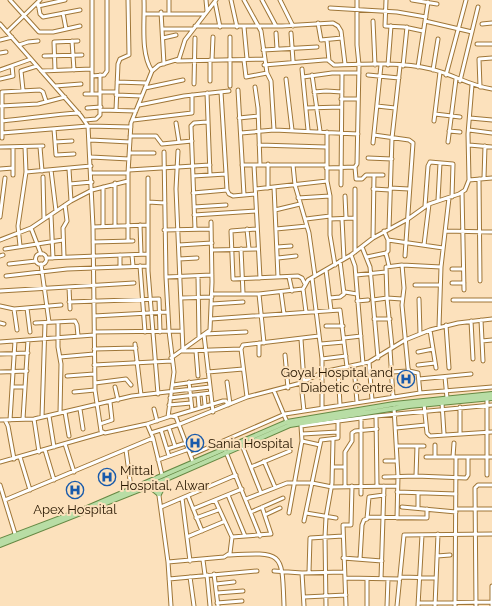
<svg xmlns="http://www.w3.org/2000/svg" width="492" height="606" font-family="Raleway,sans-serif">
  <style>
    .lines { fill: none; stroke-linecap: round; stroke-linejoin: round }
    .minor-casing { stroke: #9f7637; stroke-width: 5 }
    .major-casing { stroke: #668944; stroke-width: 6 }
    .minor { stroke: #fff; stroke-width: 3 }
    .major { stroke: #b8dda5; stroke-width: 4 }
    .labels { text-anchor: middle; dominant-baseline: central; stroke-width: 4; stroke-linejoin: round; paint-order: stroke }
    .poi-label { font-size: 13px; fill: #281700; stroke: #fce1bc; text-anchor: start }
  </style>
  <rect width="100%" height="100%" fill="#fce1bc"/>
  <g class="lines">
    <defs>
      <path id="minor" d="M10,0L39,32H53L80,26
        M92,0V94
        M144,0C145,21 140,53 152,71
        M206,0L207,11
        M231,0L237,27
        M262,0L276,26
        M280,0L293,26
        M386,0L385,26L404,27L423,31
        M412,0L437,4
        M215,2L220,27
        M38,3L40,14L43,17L80,10
        M38,6L65,0
        M330,8L397,12L426,17
        M161,12L164,64
        M169,12V0
        M63,13L66,29
        M145,14H205
        M373,21L375,65
        M425,21L472,32
        M318,23L321,40L342,38
        M0,24L81,116L88,126L93,227L95,390L101,431L105,433L147,424L153,438L162,475
        M482,24L492,23
        M195,26H282L333,23L338,26L341,31L345,64
        M244,27L247,59
        M162,29H193
        M7,32L40,0
        M276,33L277,49
        M291,33L293,61
        M163,38L176,35
        M0,40L12,37
        M327,40L329,61
        M72,41L74,70
        M477,44H492
        M19,45L28,42L38,41
        M263,50L317,47
        M0,53L6,52
        M44,56L82,55
        M210,60V81
        M212,60L213,37
        M244,60L246,77L267,73L261,31L244,0
        M177,61L264,59
        M264,65L324,60H328L334,65C365,64 401,62 431,69C452,74 470,86 492,89
        M388,65L391,26
        M403,66L407,27
        M418,67L428,2
        M302,69L308,130
        M0,70L31,59
        M55,70L54,42L78,41
        M433,70L438,39
        M41,71L92,69
        M267,73L271,81L274,130
        M312,75L320,131
        M368,75L399,78
        M446,75L466,0
        M92,76L104,75L107,71V0
        M303,77L332,73H359
        M0,79L13,76L12,66
        M286,79L292,130
        M460,81L478,7
        M117,82L146,83
        M194,84L195,38
        M55,86L81,84
        M230,86V37
        M255,87L258,108L260,165
        M480,87L479,59L492,58
        M145,88L183,80
        M23,90L21,71L37,66
        M238,90L244,195
        M101,92H117
        M314,92L326,91L342,92
        M207,93L210,175
        M85,94H100
        M116,95L142,96
        M341,99H358
        M139,105L184,96L229,91
        M1,106L38,104L65,97
        M377,106L395,108
        M87,108L101,107
        M306,108L341,107
        M101,110L136,111
        M116,110L118,64L120,59L129,55L128,0
        M435,114L460,117
        M239,118L258,116
        M470,118L492,120
        M85,120L96,119L100,115V75
        M133,120L192,113V95
        M2,121C28,119 52,114 79,113
        M434,121L440,72
        M176,123L179,142
        M54,129L56,155L74,154
        M469,130L492,133
        M449,131L460,132
        M327,132V181L330,196V235L335,265
        M2,133L88,126L131,127
        M241,133L274,130L358,134
        M374,135L409,140L413,143L405,256
        M130,136H156L162,144L192,141
        M2,138V92L40,90L43,92L46,101
        M90,140L130,142
        M55,142L72,141
        M448,142L456,79
        M373,143L381,65
        M259,145L326,147
        M469,145L492,147
        M0,147L43,146
        M40,147L42,171
        M178,151L176,189L183,351L241,349
        M164,152L166,277L169,331L174,372L168,417
        M130,153H154
        M91,157L129,159
        M368,158L392,159
        M268,164V188
        M242,165H326
        M254,165L260,278
        M293,165L295,185L309,233L315,276
        M355,167L356,179H362L366,175H383
        M326,168L355,167L357,164L359,65L357,45V0
        M0,169L13,168
        M69,169L71,201
        M51,170L56,211
        M129,170L210,165
        M26,172L91,166
        M91,173H128
        M13,175V147
        M193,176L226,174
        M43,177L44,219
        M148,178V271L158,394
        M484,178L485,146
        M479,179L480,281
        M469,180L492,178
        M115,183V225
        M70,184L92,182
        M341,185L342,73
        M103,187V226
        M274,187L278,277
        M390,188L409,189
        M256,189L327,181
        M355,189V252
        M373,189L390,190
        M227,190L229,194L233,196L255,194
        M462,192L464,290
        M193,193L227,190L221,92
        M345,196L346,218
        M298,198L330,196
        M438,200L440,163
        M148,202L165,203
        M425,206L428,166L430,162L453,164L452,197
        M194,207L226,205
        M275,210L300,204
        M51,215L53,258
        M194,215L256,211
        M0,217L5,178
        M306,219L330,216
        M330,219L354,218
        M342,219L344,259
        M140,225L141,254
        M93,227L148,225
        M31,228L41,254
        M195,229L191,126L194,123L207,122
        M247,229L249,249
        M257,229L231,231L233,279L298,276L302,278L305,284
        M276,229L307,226
        M389,229L392,138L400,66
        M164,230L211,229
        M384,231L388,240V251L386,253L389,266
        M445,231L492,232
        M373,238L374,175
        M0,240L31,228L71,201L92,190L128,181
        M388,240L443,248
        M128,241V173L131,123L152,71L159,65L179,59L185,40L216,0
        M93,242L133,241
        M179,245L212,243
        M424,245L429,204
        M20,246L18,226L26,172L25,147
        M277,247L291,246
        M362,247L370,267L378,358
        M5,249L63,240
        M241,249L243,293
        M212,250L258,249
        M35.5 259a5.5 5.5 0 1 1 11 0a5.5 5.5 0 1 1-11 0Z
        M120,255V267
        M132,255L133,266
        M351,255L355,266L363,364
        M0,256L3,255
        M64,257L63,228L67,221L65,205
        M367,257L386,253
        M46,258L148,254
        M278,258L296,256
        M179,259L197,258
        M9,264L36,261
        M41,264L49,322
        M402,265L404,288L402,305L408,368L409,371L418,373L420,393
        M140,266L145,332
        M452,269H463
        M326,270L331,310
        M356,275L386,272
        M6,276L67,269L148,266
        M198,276L199,338
        M166,277L212,275
        M289,277L292,291
        M312,278L322,359V407
        M452,283H464
        M415,285H440
        M69,287L70,309
        M303,289L306,312
        M0,291L134,283
        M281,292L284,314
        M345,292L357,294
        M212,294H259L303,289L308,280L351,255L373,238L408,219L429,204L459,194L465,190L469,180L468,134L472,85
        M259,294L264,343
        M181,298L212,297
        M330,298L340,297L344,294L340,261
        M419,299L420,334
        M373,300L387,298L402,299
        M453,300H492
        M357,301L368,300
        M69,302L159,299L160,332
        M212,304L243,302
        M0,306L14,309L61,305
        M27,308L30,332
        M14,309L17,330
        M94,316L167,312
        M211,319L340,310L347,367
        M374,319H390
        M481,320L483,361
        M471,321L473,359
        M58,322V347L61,364L60,413
        M0,323L4,324
        M35,323L75,321L77,325L78,336
        M446,325L449,368
        M326,326H343
        M439,327L441,267L449,198
        M430,330L436,368
        M94,332L181,331
        M205,334L246,332
        M204,335L213,412
        M344,338L361,336
        M301,339L304,382
        M482,341L492,340
        M0,342L94,335
        M259,343V355
        M135,344L141,395
        M321,344L344,342
        M392,347L387,298L386,267L402,265L441,267
        M94,349L136,348
        M390,349L393,397
        M196,351L198,376
        M418,352L433,349
        M0,354L28,353
        M285,355L288,388
        M60,357L94,354
        M171,358L210,330L212,282L211,222
        M322,359L346,356
        M369,362L372,400
        M94,365L172,361
        M418,365L435,363
        M354,366L357,402
        M338,369L340,405
        M0,372L27,371
        M208,372L243,369
        M392,372L408,371
        M287,375L303,374
        M67,376L94,374
        M445,377L447,398
        M419,379L471,374
        M189,382L192,410
        M227,382L230,404
        M95,383L126,379L131,385
        M301,383L304,411
        M173,385L209,380
        M12,387H25
        M115,387L118,400
        M274,391L287,422
        M74,392L95,390
        M204,394L205,405
        M198,395L199,407
        M487,396V475
        M247,397L241,349L243,345L319,336
        M170,398L211,393
        M442,403L444,434
        M424,404L427,433L430,436L492,432
        M169,405L191,403
        M460,407V433
        M394,408L398,476L397,518
        M80,409L83,429
        M154,409L157,421
        M65,412L69,436
        M49,416L54,447
        M173,416L223,401H226L228,405
        M376,416L377,486
        M42,417L45,323
        M23,419L28,340
        M34,419L39,452
        M0,420L34,419L132,396L210,387
        M5,420L8,426L14,459
        M10,420L15,341
        M100,424L112,420L110,402
        M147,424L171,416L176,417L193,462
        M301,426L376,416L492,405
        M169,428L175,446
        M396,428L426,425
        M161,430L169,456
        M151,433L180,424L247,397L301,383L323,372L369,362L405,340L430,330L458,323L492,319
        M302,434L338,432
        M302,441L320,445
        M65,444L74,472
        M242,445L261,493
        M435,445V457
        M397,446H424
        M167,449L186,443
        M45,450L54,480
        M126,450L131,488
        M226,452L260,536
        M191,455L285,414L420,393L492,387
        M20,457L30,490
        M426,457H492
        M453,457L454,443
        M158,460L189,449
        M264,461L275,487
        M385,461H397
        M0,462L102,433
        M251,467L290,451
        M333,467H345
        M416,476L417,446
        M384,477L416,476L466,478L468,475V457
        M157,481L168,562L171,606
        M0,485L16,537
        M345,487V452L352,441V433L355,431L377,429
        M397,492L456,494
        M418,493V508
        M361,494V418
        M228,495L245,536
        M188,496L202,531
        M182,498L190,561
        M246,499L287,483H312L332,487L397,486
        M5,500L153,438
        M161,507L236,475
        M402,507L456,512
        M193,509L242,489
        M456,509H492
        M251,512L283,498
        M289,513L302,441L301,426
        M306,513L336,518
        M265,515L280,508
        M367,517L427,518V509
        M196,518L218,510
        M304,521L321,440L338,438V421
        M187,537L223,522
        M232,537L271,534L262,507
        M229,555C284,552 282,552 284,606
        M437,556L450,555
        M343,558L382,561
        M360,559L362,525L364,520L367,519L369,497L384,495
        M203,560L205,575
        M168,562L224,557L230,553L232,537L215,500
        M274,571L302,573L344,572
        M309,572L310,538L343,536
        M302,573L304,606
        M214,574L218,606
        M207,575L210,606
        M190,577L194,606
        M401,577L436,578
        M345,578L400,579
        M169,579L257,571
        M381,579L384,486
        M216,584L234,582
        M217,593L243,591
        M304,597L346,595
        M217,603L242,601
        M418,603L492,602
        M326,606L325,537L326,517L332,483L333,440
        M346,606L343,525H351L352,486
        M367,606V579
        M387,606L388,579
        M397,606L404,535L492,534
        M418,606L422,535
        M435,606L438,534
        M455,606L456,457
        M476,606L475,488L478,485H492
        M492,606V586"/>
      <path id="major" d="M149,486L159,494L167,479
        M0,541L87,508L287,422L394,404L492,394
        M0,545L164,480L290,425L409,406L492,398"/>
    </defs>
    <!-- minor casing -->
    <use href="#minor" class="minor-casing"/>
    <!-- major casing -->
    <use href="#major" class="major-casing"/>
    <!-- minor -->
    <use href="#minor" class="minor"/>
    <!-- major -->
    <use href="#major" class="major"/>
  </g>
  <!-- icons -->
  <defs>
    <symbol id="hospital-ring" viewBox="-11 -11 22 22"><circle r="9.5" fill="#fce1bc" stroke="#185aab" stroke-width="1.5"/><path d="M-5-5h3v3.5h4V-5h3V5h-3V1.5h-4V5h-3Z" fill="#185aab"/></symbol>
  </defs>
  <g fill-rule="evenodd">
    <use href="#hospital-ring" x="396" y="369" width="20" height="20"/>
    <use href="#hospital-ring" x="185" y="433" width="20" height="20"/>
    <use href="#hospital-ring" x="97" y="467" width="20" height="20"/>
    <use href="#hospital-ring" x="65" y="480" width="20" height="20"/>
  </g>
  <g class="labels">
    <!-- poi labels -->
    <g class="poi-label">
      <text x="393" y="372" text-anchor="end">Goyal Hospital and<tspan x="393" dy="15">Diabetic Centre</tspan></text>
      <text x="208" y="443">Sania Hospital</text>
      <text x="120" y="470">Mittal<tspan x="120" dy="15">Hospital, Alwar</tspan></text>
      <text x="75" y="509" text-anchor="middle">Apex Hospital</text>
    </g>
  </g>
</svg>
